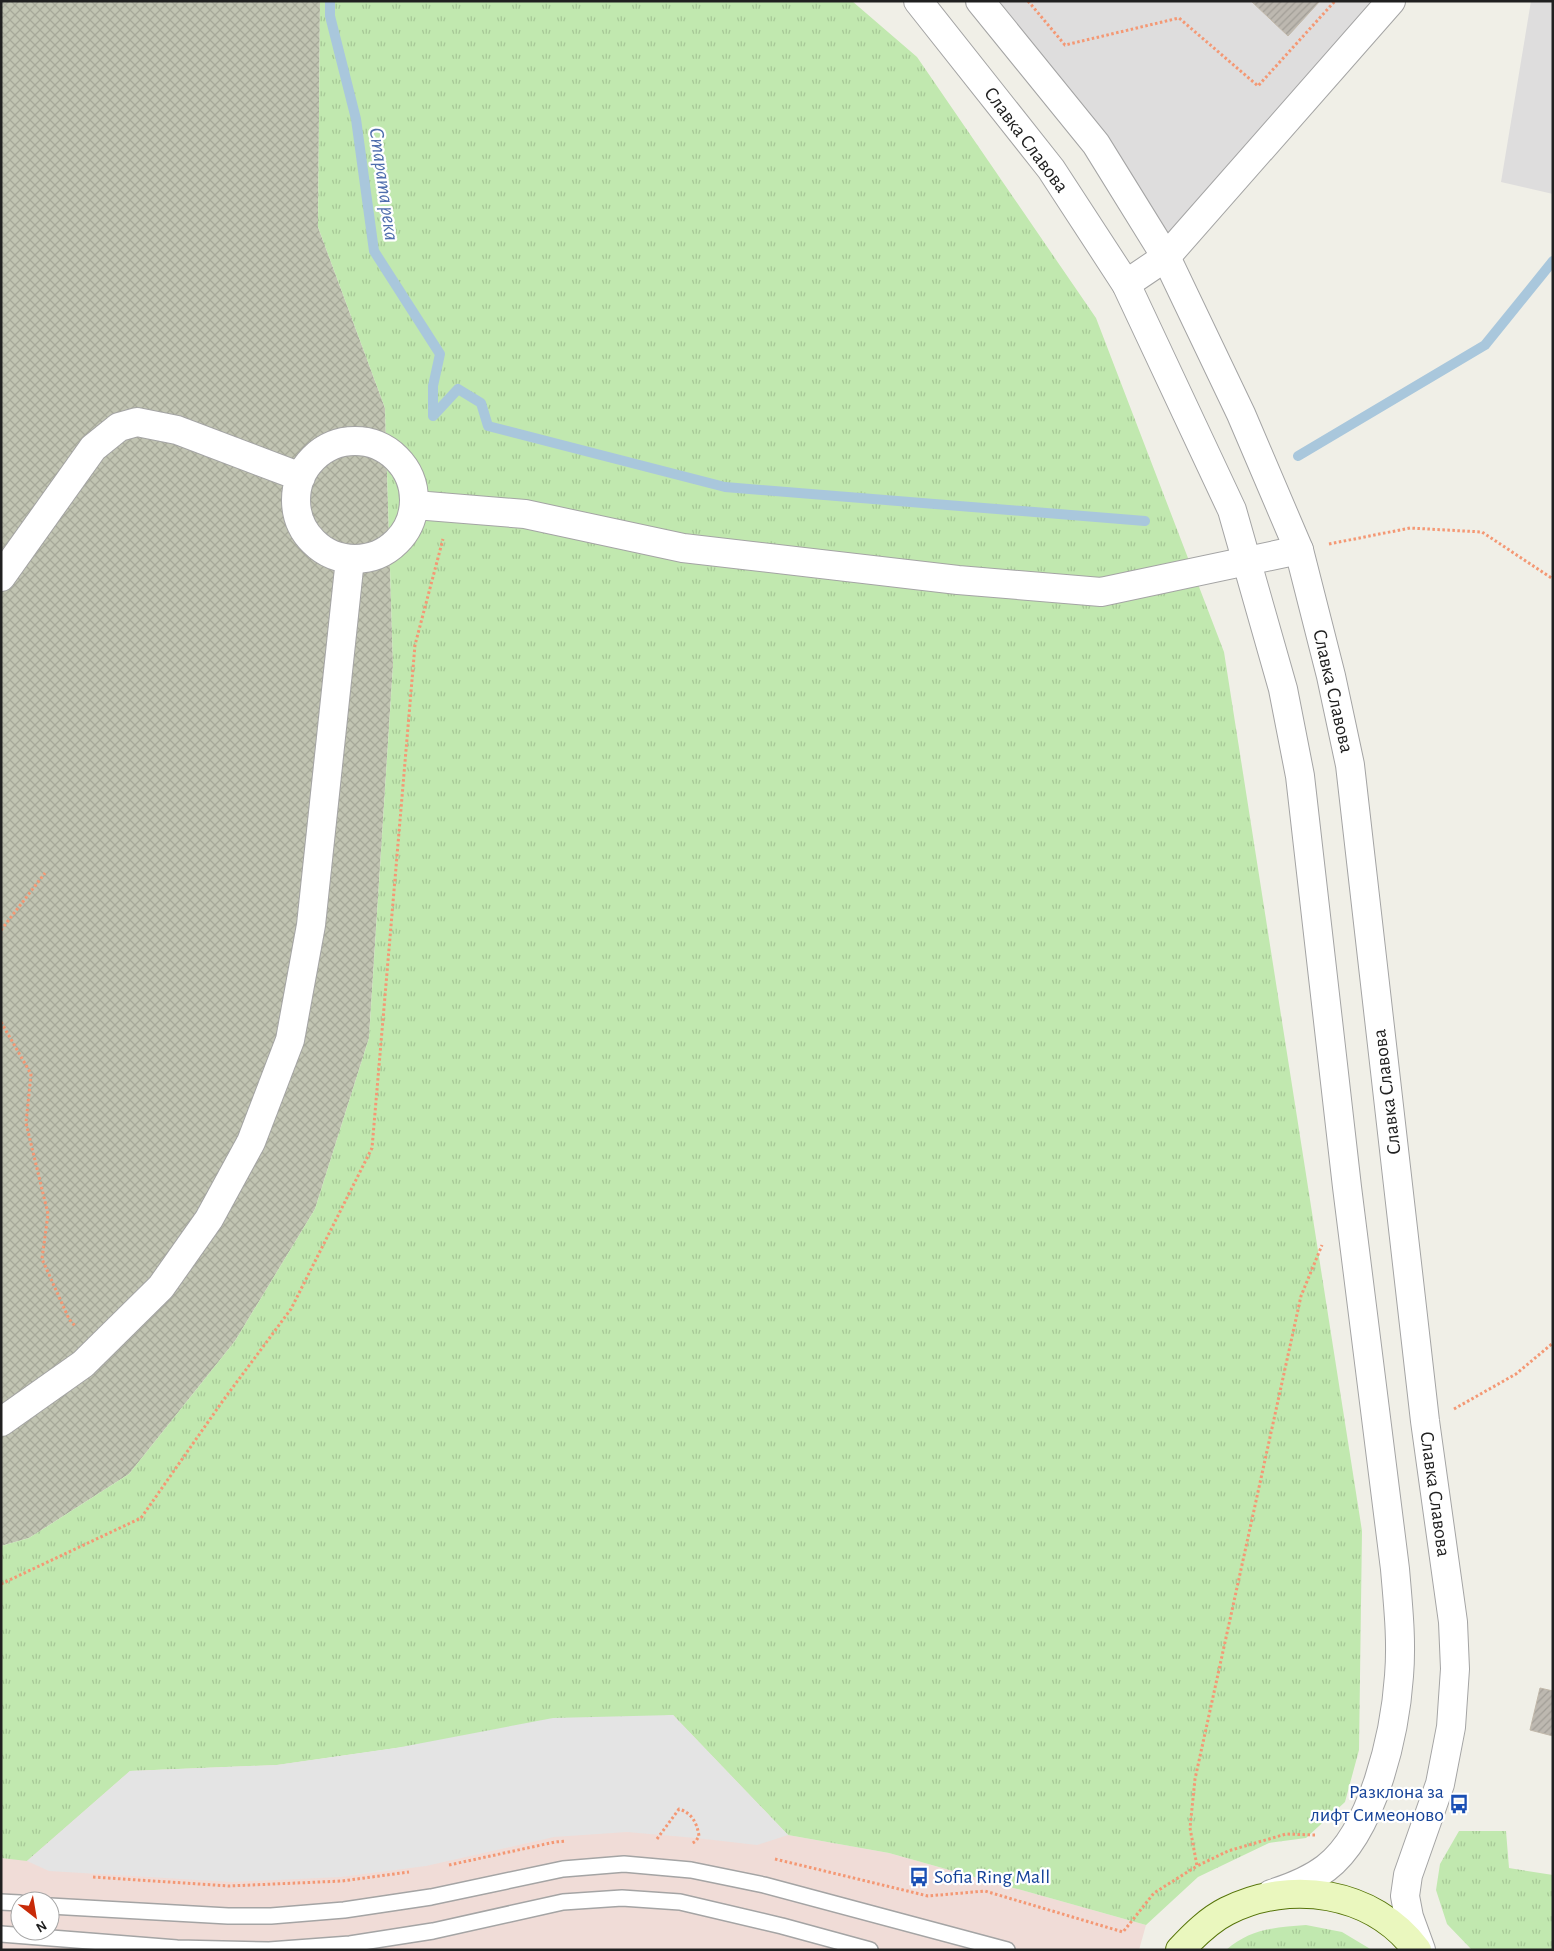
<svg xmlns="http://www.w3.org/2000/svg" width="1554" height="1951" font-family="'Alegreya Sans',sans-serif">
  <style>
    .residential { fill: #dedddd }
    .commercial { fill: #f0dcd7; fill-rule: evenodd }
    .construction { fill: url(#construction-cross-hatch) }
    .grass { fill: url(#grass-tufts) }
    .parking { fill: #e4e4e4 }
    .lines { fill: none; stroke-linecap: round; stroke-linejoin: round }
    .stream { stroke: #a9c7dc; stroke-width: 10 }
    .building { fill: url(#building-hatch); stroke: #c1b8aa }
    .service-casing { stroke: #a4a4a4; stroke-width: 18 }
    .minor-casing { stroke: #a4a4a4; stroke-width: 30 }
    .tertiary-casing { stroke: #a4a4a4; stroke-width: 30 }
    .secondary-casing { stroke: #567409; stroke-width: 30 }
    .path { stroke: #f49874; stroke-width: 3; stroke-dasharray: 2.5 2.5; stroke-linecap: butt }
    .service { stroke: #fff; stroke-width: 15 }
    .minor { stroke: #fff; stroke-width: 28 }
    .tertiary { stroke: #fff; stroke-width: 28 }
    .secondary { stroke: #eaf7be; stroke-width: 28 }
    .labels { text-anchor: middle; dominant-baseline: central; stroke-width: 4.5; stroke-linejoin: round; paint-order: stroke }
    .street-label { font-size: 20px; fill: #202020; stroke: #fff }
    .transit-label { font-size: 20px; fill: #164399; stroke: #fff; text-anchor: end }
    .water-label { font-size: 21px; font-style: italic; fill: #4f6ead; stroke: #fff }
  </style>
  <defs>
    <pattern id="construction-cross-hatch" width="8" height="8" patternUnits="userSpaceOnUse" patternTransform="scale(1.25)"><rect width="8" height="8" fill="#c1c4b2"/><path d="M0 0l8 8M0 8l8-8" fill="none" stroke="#a6a899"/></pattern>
    <pattern id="grass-tufts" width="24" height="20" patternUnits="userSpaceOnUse" patternTransform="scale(1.25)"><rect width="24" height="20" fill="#c1e8af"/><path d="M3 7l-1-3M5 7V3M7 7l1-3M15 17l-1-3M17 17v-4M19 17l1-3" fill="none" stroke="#a6c796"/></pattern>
    <pattern id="building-hatch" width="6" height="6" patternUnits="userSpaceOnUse" patternTransform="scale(1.25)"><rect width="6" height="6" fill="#bdb8b0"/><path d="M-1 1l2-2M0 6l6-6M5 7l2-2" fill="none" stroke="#a29e97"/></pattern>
  </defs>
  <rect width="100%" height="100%" fill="#f0efe7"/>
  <!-- residential -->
  <path class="residential" d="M980,1H1391L1166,257Z
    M1531,1H1553V194L1501,182Z"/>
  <!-- commercial -->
  <path class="commercial" d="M673,1715L788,1835L889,1853L1146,1925L1139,1950H1V1858L27,1860L130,1771L277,1765ZM20,1901H50V1931H20Z"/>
  <!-- construction -->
  <path class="construction" d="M1,1H320L318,227L385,408L393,665L369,1038L315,1209L235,1341L129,1474L29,1538L1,1546Z"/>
  <!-- grass -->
  <path class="grass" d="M320,1H852L917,57L1096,318L1224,652L1362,1531L1359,1750L1345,1802L1306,1838L1269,1843L1198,1877L1146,1925L889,1853L788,1835L673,1715L396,1748L277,1765L130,1771L27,1861L1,1858V1546L29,1538L129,1474L235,1341L315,1209L369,1038L393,665L385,408L318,227Z
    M1459,1831H1506L1509,1868L1553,1875V1950H1472L1447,1924L1436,1890L1440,1864Z
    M1306,1925L1342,1932L1372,1950H1226C1250,1929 1276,1927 1306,1925Z"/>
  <!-- parking -->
  <path class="parking" d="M673,1715L788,1835L757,1845L696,1838L627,1832L554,1837L426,1866L341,1877L231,1882L49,1871L27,1861L130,1771L277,1765L396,1748L553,1718Z"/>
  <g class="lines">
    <!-- stream -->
    <path class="stream" d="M330,1V16L356,119L374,251L440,354L433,386V416
      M433,416L458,389L481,403L488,426L725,487L1145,521
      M1298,456L1485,345L1553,261"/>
  </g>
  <!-- building -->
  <path class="building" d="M1251,1H1320L1288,36Z
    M1540,1688L1553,1691V1736L1530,1730Z"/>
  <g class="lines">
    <defs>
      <path id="service" d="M1,1902L20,1903
        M50,1906L228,1916H271L344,1910L431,1897L563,1869L624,1864L691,1870L764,1885L1007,1950
        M1,1934L177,1948L269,1950L350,1944L433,1931L563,1902L622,1898L680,1902L782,1926L870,1950"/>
      <path id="minor" d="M1126,284L1166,257L1391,1
        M296 500a59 59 0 1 1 118 0a59 59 0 1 1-118 0Z
        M415,505L525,514L683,548L958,580L1101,592L1299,550
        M1,577L93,448L119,427L137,422L177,430L301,477
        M1,1422L83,1364L161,1287L209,1219L251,1142L290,1040L311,925L350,559"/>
      <path id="tertiary" d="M918,1L1051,169L1126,284L1232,510L1283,689L1300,776L1347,1187L1395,1569C1398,1605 1402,1640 1399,1676C1395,1734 1373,1832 1326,1868C1309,1881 1290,1888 1271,1894
        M980,1L1096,144L1166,257L1241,414L1299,550L1331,676L1350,765L1425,1421L1453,1622L1455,1669L1451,1727L1440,1784L1408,1875L1405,1896L1409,1917L1421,1950"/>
      <path id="secondary" d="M1180,1950C1194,1935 1209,1920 1227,1911C1290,1879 1373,1891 1417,1950"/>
    </defs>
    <!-- service casing -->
    <use href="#service" class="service-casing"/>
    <!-- minor casing -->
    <use href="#minor" class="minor-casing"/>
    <!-- tertiary casing -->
    <use href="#tertiary" class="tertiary-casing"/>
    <!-- secondary casing -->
    <use href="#secondary" class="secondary-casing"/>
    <!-- path -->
    <path class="path" d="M1028,1L1065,45L1179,18L1258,86L1335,1
      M1329,544L1410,528L1482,532L1553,579
      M1,930L45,873
      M1,1022L31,1074L26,1123L48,1214L42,1259L69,1319L76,1327
      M1454,1409L1516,1374L1553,1343
      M1,1584L141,1518L222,1402L291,1309L372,1148L415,645L443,539
      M1315,1835L1286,1834L1228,1851L1197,1866L1190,1828L1195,1779L1301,1296L1322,1245
      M657,1839L679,1809C692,1813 697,1823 699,1836L696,1841L691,1844
      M775,1859L928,1896L985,1891L1123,1932L1154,1893L1197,1866
      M449,1865L555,1842L566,1841
      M93,1877L229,1886L342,1881L409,1872"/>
    <!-- service -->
    <use href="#service" class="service"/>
    <!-- minor -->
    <use href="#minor" class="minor"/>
    <!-- tertiary -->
    <use href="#tertiary" class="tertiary"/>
    <!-- secondary -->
    <use href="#secondary" class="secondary"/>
  </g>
  <!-- icons -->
  <defs>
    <symbol id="bus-bare" viewBox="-9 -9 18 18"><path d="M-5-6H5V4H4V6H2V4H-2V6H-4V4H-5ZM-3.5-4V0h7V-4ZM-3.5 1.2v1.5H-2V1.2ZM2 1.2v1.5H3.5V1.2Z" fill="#1a4fb4" stroke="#fff" stroke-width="2.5" paint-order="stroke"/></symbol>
  </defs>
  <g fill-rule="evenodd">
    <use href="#bus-bare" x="1445" y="1790" width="28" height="28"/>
    <use href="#bus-bare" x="905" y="1863" width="28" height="28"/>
  </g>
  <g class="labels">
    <!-- street labels -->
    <g class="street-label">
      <text transform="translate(1026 140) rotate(53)">Славка Славова</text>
      <text transform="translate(1333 691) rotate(77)">Славка Славова</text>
      <text transform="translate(1387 1092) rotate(-97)">Славка Славова</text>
      <text transform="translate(1435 1494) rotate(82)">Славка Славова</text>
    </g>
    <!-- transit labels -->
    <g class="transit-label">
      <text x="1444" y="1792">Разклона за<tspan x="1444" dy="23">лифт Симеоново</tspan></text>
      <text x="934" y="1877" text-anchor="start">Sofia Ring Mall</text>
    </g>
    <!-- water labels -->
    <g class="water-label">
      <text transform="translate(384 184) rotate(82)">Старата река</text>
    </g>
  </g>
  <!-- border -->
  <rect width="1554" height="1951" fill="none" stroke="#202020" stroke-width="5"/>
  <!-- north arrow -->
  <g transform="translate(35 1916) rotate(149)"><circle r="24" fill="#ffffff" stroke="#a6a6a6"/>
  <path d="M0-4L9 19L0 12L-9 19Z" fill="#c82a08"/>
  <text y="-8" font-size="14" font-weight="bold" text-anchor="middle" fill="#202020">N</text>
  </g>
</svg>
